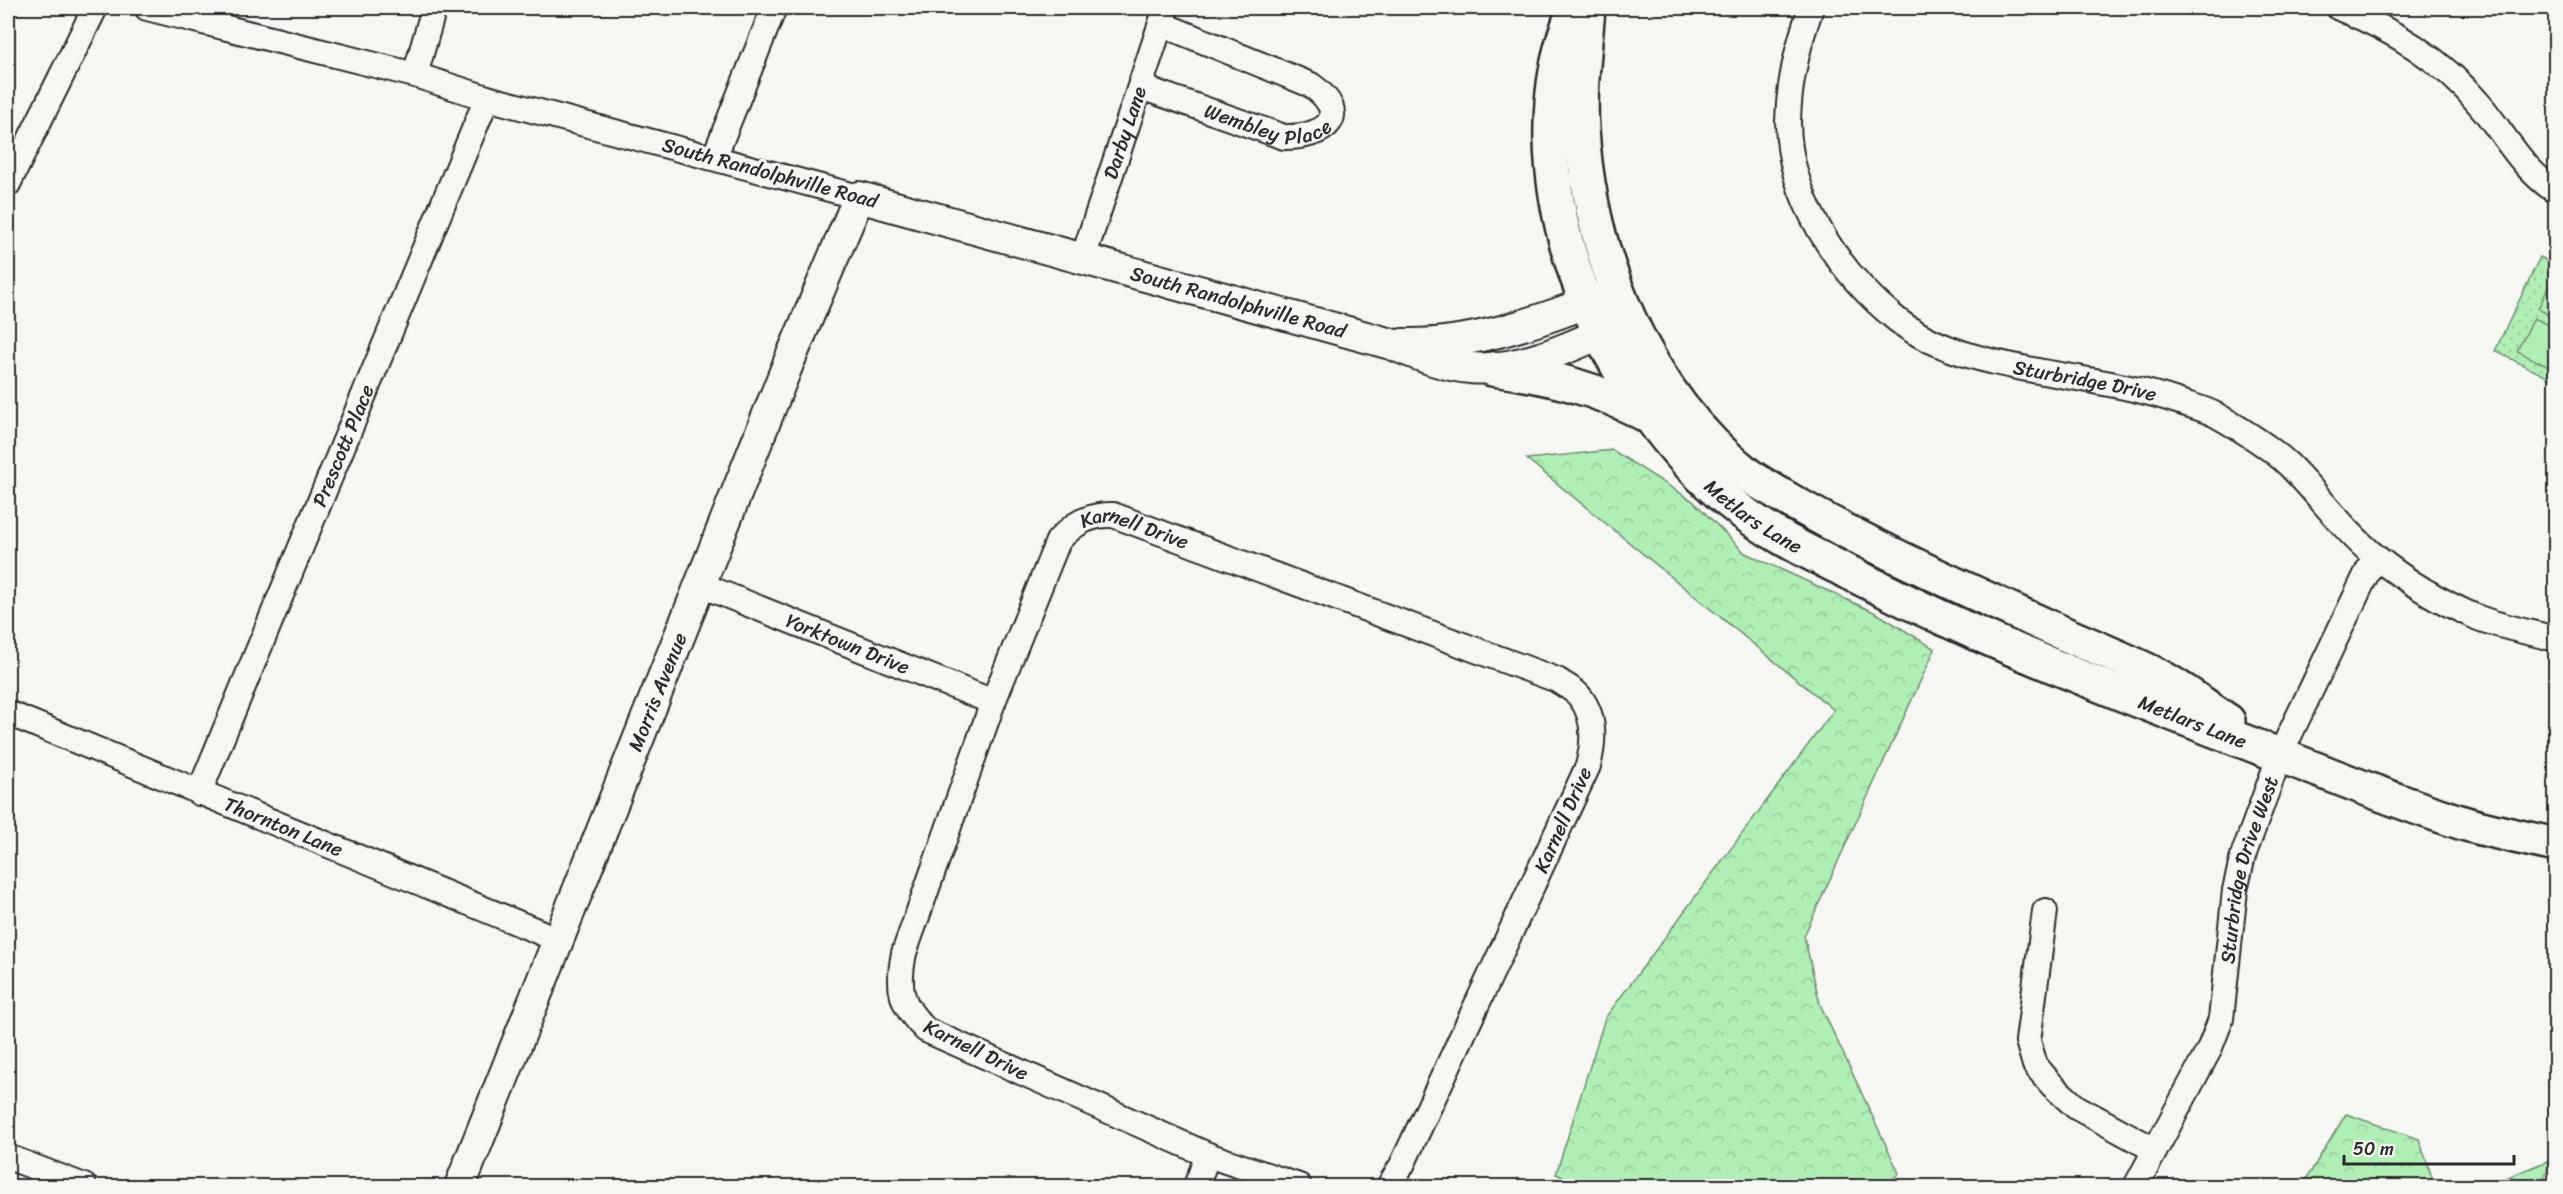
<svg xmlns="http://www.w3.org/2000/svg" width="2563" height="1194" font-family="Sriracha,sans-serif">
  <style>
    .forest { fill: url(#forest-crowns); stroke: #6d8c70; stroke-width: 1.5 }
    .park { fill: url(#park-dots); stroke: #6d8c70; stroke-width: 1.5 }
    .garden { fill: #afeeb5; stroke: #6d8c70; stroke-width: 1.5 }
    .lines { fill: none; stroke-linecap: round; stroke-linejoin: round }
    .minor-casing { stroke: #2b2b2b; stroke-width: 28 }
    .tertiary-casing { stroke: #2b2b2b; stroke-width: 34 }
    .secondary-casing { stroke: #2b2b2b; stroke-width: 38 }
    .minor { stroke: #f6f6f2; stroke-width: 24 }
    .tertiary { stroke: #f6f6f2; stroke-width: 30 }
    .secondary { stroke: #f6f6f2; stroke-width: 33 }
    .labels { text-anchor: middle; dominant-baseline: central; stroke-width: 6; stroke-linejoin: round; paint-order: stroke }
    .street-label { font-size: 20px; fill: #2b2b2b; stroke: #f6f6f2 }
  </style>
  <defs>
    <pattern id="forest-crowns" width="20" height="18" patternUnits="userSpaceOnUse" patternTransform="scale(1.5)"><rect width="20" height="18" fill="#afeeb5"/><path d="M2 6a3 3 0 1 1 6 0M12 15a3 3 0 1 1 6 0" fill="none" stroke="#97cc9c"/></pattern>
    <pattern id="park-dots" width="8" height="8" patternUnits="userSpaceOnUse" patternTransform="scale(1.5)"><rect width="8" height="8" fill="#afeeb5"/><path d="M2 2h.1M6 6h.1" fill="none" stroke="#97cc9c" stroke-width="1.8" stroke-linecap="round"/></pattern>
  </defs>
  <rect width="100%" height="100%" fill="#f6f6f2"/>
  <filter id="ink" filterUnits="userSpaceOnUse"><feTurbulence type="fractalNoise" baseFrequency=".0167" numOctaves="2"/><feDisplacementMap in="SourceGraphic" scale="12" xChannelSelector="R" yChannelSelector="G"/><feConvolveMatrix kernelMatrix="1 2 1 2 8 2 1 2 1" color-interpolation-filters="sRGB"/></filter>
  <g filter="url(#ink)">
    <!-- forest -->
    <path class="forest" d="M1612,450L1693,501L1745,553L1878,614L1935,649L1804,936L1820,1004L1899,1173L1887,1186H1585L1556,1174L1605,1018L1834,710L1527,459Z
      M2346,1114L2419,1139L2435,1186H2302Z
      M2550,1160L2542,1186H2486Z"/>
    <!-- park -->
    <path class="park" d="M2540,257L2555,265V381L2495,351Z"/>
    <!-- garden -->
    <path class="garden" d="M2554,275L2556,276L2555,318L2538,309Z
      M2534,318L2555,328V370L2517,351Z"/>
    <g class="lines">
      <defs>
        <g id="minor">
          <path d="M147,8L415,75L487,98L859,197"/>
          <path id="s1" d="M1811,8C1798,44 1789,81 1788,121C1788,197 1838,272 1896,319C1918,337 1947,349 1975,357C2042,376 2113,379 2180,402C2192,406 2205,409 2216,415C2241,429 2268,445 2289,465C2318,494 2345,532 2376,557C2406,581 2441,602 2476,617C2501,627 2529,632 2556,639"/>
          <path d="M2339,8C2393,30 2442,59 2480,105C2503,132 2524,172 2556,191"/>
          <path d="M415,75L434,8"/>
          <path id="s2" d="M1141,87L1284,137C1324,138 1354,116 1311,85L1161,24"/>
          <path d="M714,158L774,8"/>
          <path d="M8,184L95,8"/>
          <path id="s3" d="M1083,258L1166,8"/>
          <path id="s4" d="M701,585L993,702"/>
          <path id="s5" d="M8,713L559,940"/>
          <path id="s6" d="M199,793L487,98"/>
          <path d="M2045,911L2028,1041L2035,1065L2052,1085L2076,1107L2155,1150"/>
          <path d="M8,1157L84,1186"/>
          <path d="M1196,1186L1208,1155"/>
          <path id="s7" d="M1299,1186L1208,1155L926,1030C900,1005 897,988 904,953L993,702L1058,541C1073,524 1089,514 1113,515L1557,680C1564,685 1575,690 1580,697C1596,717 1594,743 1588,766L1402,1165L1389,1186"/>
          <path id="s8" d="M2136,1186L2209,1050L2221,1019L2235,890L2243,856L2280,755L2375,556"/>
        </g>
        <g id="tertiary">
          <path d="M1403,344C1473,346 1547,319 1611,293"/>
          <path id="s9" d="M460,1186L788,364L859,197L1391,344C1416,354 1443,366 1470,368C1520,373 1579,343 1624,323"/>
        </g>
        <g id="secondary">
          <path id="s10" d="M1575,8C1505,170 1597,391 1726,499C1761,529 1803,550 1844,570C1885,591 1926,611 1969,630C2071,675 2175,715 2279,755C2340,778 2401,804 2463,823C2493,832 2525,838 2556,845"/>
          <path d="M1588,8C1585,48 1579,89 1582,129C1590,257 1645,393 1747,474C1757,482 1768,487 1779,494C1812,514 1847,532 1882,549C1940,578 2000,605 2060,632C2092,646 2125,659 2157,675C2182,688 2205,706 2228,721"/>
          <path d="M1492,369C1549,376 1600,389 1650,417"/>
        </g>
      </defs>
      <!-- minor casing -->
      <use href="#minor" class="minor-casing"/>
      <!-- tertiary casing -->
      <use href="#tertiary" class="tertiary-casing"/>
      <!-- secondary casing -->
      <use href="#secondary" class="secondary-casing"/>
      <!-- minor -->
      <use href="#minor" class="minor"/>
      <!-- tertiary -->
      <use href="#tertiary" class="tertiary"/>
      <!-- secondary -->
      <use href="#secondary" class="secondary"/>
    </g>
  </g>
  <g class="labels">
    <!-- street labels -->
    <g class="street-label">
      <text stroke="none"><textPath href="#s2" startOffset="134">Wembley Place</textPath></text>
      <text stroke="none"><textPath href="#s3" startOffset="132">Darby Lane</textPath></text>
      <text transform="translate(770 173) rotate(15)">South Randolphville Road</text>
      <text stroke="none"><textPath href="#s9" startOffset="1460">South Randolphville Road</textPath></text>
      <text stroke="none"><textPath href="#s1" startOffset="549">Sturbridge Drive</textPath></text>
      <text stroke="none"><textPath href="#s6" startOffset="376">Prescott Place</textPath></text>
      <text stroke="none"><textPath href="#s10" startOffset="578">Metlars Lane</textPath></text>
      <text stroke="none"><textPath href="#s7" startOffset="1016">Karnell Drive</textPath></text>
      <text stroke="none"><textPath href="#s4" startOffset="158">Yorktown Drive</textPath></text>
      <text stroke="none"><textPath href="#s9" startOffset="532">Morris Avenue</textPath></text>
      <text stroke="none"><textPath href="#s10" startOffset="1064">Metlars Lane</textPath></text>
      <text transform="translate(1563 820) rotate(-66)">Karnell Drive</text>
      <text stroke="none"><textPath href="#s5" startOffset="298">Thornton Lane</textPath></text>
      <text stroke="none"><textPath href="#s8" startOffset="340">Sturbridge Drive West</textPath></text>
      <text transform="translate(976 1050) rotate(26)">Karnell Drive</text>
    </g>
  </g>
  <!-- margin -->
  <rect width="2563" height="1194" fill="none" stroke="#f6f6f2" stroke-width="30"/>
  <rect x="15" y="15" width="2533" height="1164" fill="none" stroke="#2b2b2b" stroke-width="2" filter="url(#ink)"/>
  <!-- scale -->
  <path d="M2344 1155v9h170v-9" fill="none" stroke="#2b2b2b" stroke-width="3"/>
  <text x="2353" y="1155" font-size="18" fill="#2b2b2b" stroke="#f6f6f2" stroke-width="4.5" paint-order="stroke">50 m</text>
</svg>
